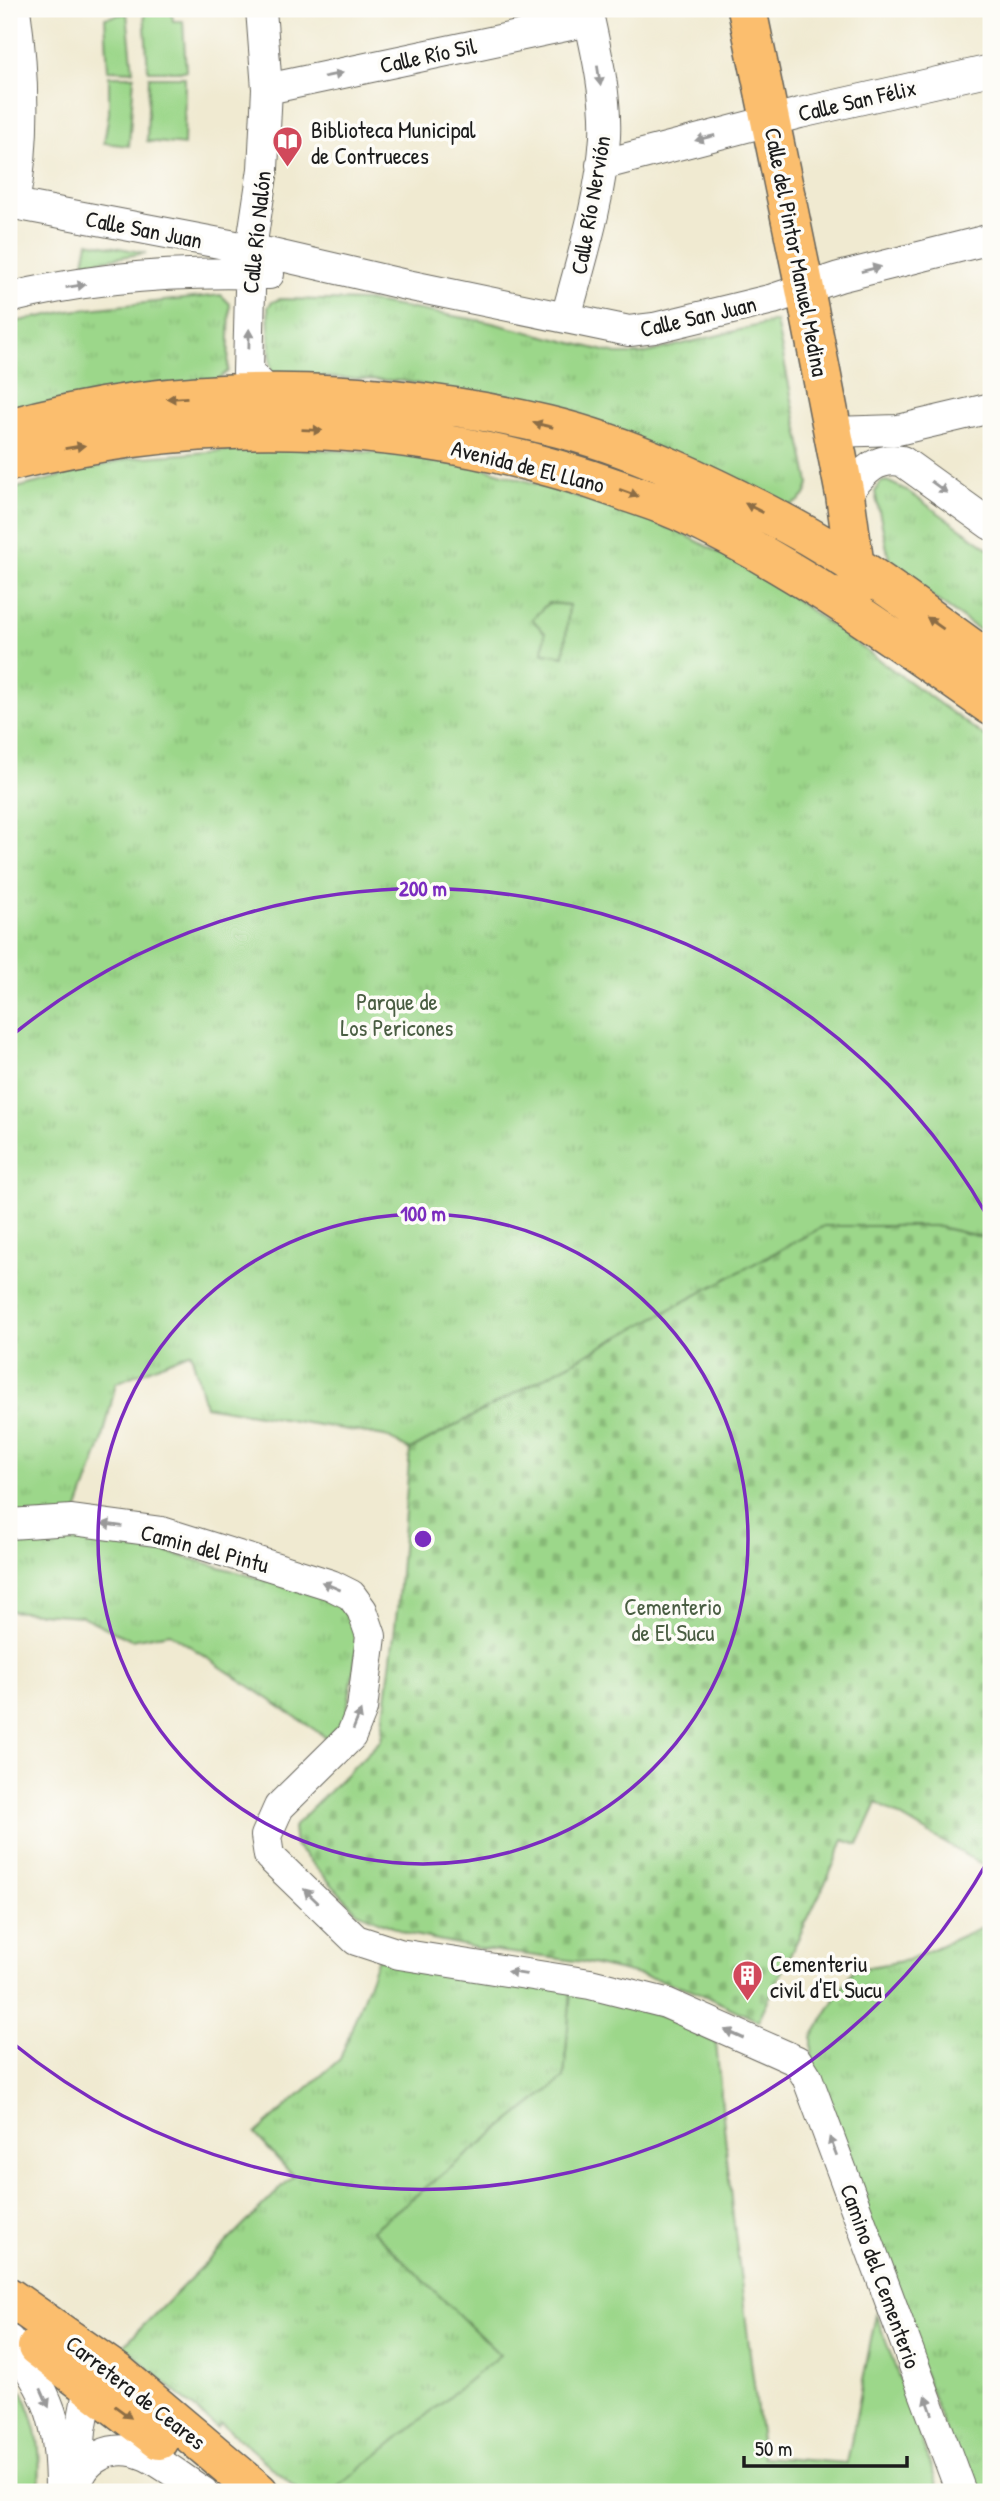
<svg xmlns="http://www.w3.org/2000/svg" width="1000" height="2501" font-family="'Patrick Hand',sans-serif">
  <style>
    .green { fill: #9cd78a; stroke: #5c7a53; stroke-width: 2 }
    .cemetery { fill: url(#cemetery-stones); stroke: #5c7a53; stroke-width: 2 }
    .park { fill: url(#park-tufts); stroke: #5c7a53; stroke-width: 2; fill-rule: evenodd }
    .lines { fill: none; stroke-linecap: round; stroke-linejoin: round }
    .minor-casing { stroke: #66645b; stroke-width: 32 }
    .major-casing { stroke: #66645b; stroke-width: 41 }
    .minor { stroke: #fff; stroke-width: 30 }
    .major { stroke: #fbbe6e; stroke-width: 38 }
    .oneway { fill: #999 }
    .oneway2 { fill: #8c6d45 }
    .ring { fill: none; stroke: #7b2cbf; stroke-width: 3.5 }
    .labels { text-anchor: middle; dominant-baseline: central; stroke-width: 7; stroke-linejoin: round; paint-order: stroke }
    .street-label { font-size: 23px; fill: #1c1c1c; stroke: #fdfcf7 }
    .poi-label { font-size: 23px; fill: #1c1c1c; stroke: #fdfcf7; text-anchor: start }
    .park-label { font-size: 23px; fill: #495d42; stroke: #fdfcf7 }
    .centre { fill: #7b2cbf; stroke: #fdfcf7; stroke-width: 3.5 }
    .ring-label { font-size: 21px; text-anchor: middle; font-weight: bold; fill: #7b2cbf; stroke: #fdfcf7; stroke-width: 7; stroke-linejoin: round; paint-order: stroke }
  </style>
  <defs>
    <pattern id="cemetery-stones" width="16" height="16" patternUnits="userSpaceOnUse" patternTransform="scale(1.75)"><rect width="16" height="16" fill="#9cd78a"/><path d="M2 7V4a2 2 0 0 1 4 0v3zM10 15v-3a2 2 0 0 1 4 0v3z" fill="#86b876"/></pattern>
    <pattern id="park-tufts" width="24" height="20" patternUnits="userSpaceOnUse" patternTransform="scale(1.75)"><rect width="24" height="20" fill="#9cd78a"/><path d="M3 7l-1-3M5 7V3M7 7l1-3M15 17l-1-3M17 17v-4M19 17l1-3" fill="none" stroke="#86b876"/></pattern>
  </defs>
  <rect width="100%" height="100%" fill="#fdfcf7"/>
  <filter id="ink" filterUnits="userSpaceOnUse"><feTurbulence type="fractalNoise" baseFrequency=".0143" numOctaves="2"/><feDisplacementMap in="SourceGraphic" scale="14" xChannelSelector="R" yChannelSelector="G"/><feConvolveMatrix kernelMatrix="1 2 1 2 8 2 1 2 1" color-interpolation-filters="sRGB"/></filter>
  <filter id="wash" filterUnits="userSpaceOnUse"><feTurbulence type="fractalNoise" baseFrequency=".00686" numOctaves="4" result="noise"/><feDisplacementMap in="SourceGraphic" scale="28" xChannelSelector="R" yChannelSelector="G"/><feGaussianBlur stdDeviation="1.57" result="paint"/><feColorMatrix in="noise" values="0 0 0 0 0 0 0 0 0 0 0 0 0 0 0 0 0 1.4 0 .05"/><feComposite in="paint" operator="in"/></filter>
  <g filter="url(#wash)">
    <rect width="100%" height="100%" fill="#f0ead1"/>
    <!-- green -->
    <path class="green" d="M153,9H171L173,21H183L186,71H148L144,11Z
      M127,13L133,71L108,70L105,18Z
      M109,76H134L129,146L104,143L109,113Z
      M149,77H185L184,145L147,141Z
      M88,242L146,253L84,263Z
      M548,603L570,605L564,656L543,653L531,619Z
      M571,1989L668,2018L716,2043L732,2209L763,2457L847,2463L876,2314L940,2492H332L345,2480L372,2230L564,2078Z
      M22,2391C40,2429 41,2451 39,2492H9V2402Z"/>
    <!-- cemetery -->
    <path class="cemetery" d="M824,1225L935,1226L991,1239V1870L877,1803L858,1845L844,1840L830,1873L758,2021L693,1990L656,1979L583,1962L481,1949L409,1934L357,1912L295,1845L293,1827L381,1740L397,1610L410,1450Z"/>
    <!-- park -->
    <path class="park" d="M221,295L230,304L228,371L216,381L9,411V323L69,311Z
      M280,299L367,301L488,322L617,354H642L776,321L809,483C807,496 801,502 788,506L444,389L404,381L275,375L271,372L268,307L272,302Z
      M275,447L391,454L471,464L618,509L680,532L763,576L991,741V1239L935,1226H824L410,1450L385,1436L205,1406L191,1352L116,1383L102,1442L68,1537L150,1547L338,1601L356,1627L357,1649L346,1717L327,1738L170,1633L131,1640L82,1616L9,1611V490L131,458ZM548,603L569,605L564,656L543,653L545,633L532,619Z
      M887,481L906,490L991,550V638L891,568L875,492L881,482Z
      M991,1923V2492H968L812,2072V2037L853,1970L908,1960Z
      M378,1958L571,1989L564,2078L372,2230L500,2355L332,2492H300L221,2423L217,2428L123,2346L293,2176L255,2134L340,2059Z"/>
  </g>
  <g filter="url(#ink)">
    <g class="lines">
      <defs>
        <path id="minor" d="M261,9L267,89L263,169L251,249L248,372L271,394
          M267,89L589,21
          M601,165L800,113L991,70
          M9,203L251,249L402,284L629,331L654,328L773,299L839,277L991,239
          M14,204C26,140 24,73 15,9
          M9,298C92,277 183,271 269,274
          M566,317C582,258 601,198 605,137C607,95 596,50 587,9
          M833,432L898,430L991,408
          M845,495C862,475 873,456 902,461L991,525
          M9,1524L72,1520L162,1532L331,1585L351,1595L362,1610L371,1636L362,1709L351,1736L279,1807L266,1836L269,1856L356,1940L399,1954L590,1984L666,2003L797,2061L807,2077L961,2492
          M9,2340C51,2397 60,2421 60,2492
          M77,2482L81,2430L89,2386V2369
          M76,2492C79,2457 115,2441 147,2456C166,2465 185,2481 203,2492"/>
        <path id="major" d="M747,9L805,289L845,495L855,567L860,585
          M9,428C182,379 372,384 547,425C631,445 715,486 790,526C861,564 926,616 991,662
          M9,462C208,411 423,419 618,489C639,497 662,503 682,513C790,563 894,638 991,706
          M9,2297L118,2373L259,2492
          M37,2347L159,2440"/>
      </defs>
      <!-- minor casing -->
      <use href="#minor" class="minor-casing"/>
      <!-- major casing -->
      <use href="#major" class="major-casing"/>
      <!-- minor -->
      <use href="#minor" class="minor"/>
      <!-- major -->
      <use href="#major" class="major"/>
    </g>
    <!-- one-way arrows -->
    <defs><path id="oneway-solid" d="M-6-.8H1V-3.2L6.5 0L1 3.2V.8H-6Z" transform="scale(1.75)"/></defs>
    <g class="oneway">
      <use href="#oneway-solid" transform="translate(333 75) rotate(-12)"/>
      <use href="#oneway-solid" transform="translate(599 76) rotate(81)"/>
      <use href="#oneway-solid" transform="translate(705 138) rotate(165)"/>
      <use href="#oneway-solid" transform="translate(871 269) rotate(-14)"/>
      <use href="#oneway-solid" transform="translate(76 286) rotate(-9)"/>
      <use href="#oneway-solid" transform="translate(249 339) rotate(-89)"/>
      <use href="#oneway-solid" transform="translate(939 487) rotate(36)"/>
      <use href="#oneway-solid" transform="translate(112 1525) rotate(-172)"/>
      <use href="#oneway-solid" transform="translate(331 1586) rotate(-157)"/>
      <use href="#oneway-solid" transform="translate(357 1720) rotate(-68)"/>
      <use href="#oneway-solid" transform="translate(311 1896) rotate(-136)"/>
      <use href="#oneway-solid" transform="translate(517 1973) rotate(-171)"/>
      <use href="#oneway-solid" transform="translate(734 2034) rotate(-156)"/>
      <use href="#oneway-solid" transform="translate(833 2146) rotate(-111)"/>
      <use href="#oneway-solid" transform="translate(45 2398) rotate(66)"/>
      <use href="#oneway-solid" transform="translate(929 2405) rotate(-110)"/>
    </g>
    <g class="oneway2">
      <use href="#oneway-solid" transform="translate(177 398) rotate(177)"/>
      <use href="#oneway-solid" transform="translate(543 425) rotate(-167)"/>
      <use href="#oneway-solid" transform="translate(312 430) rotate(2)"/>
      <use href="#oneway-solid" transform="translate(75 447) rotate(-9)"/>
      <use href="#oneway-solid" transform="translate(629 493) rotate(20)"/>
      <use href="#oneway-solid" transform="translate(754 508) rotate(-153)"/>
      <use href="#oneway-solid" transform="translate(935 623) rotate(-145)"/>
      <use href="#oneway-solid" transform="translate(123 2412) rotate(36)"/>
    </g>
  </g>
  <!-- distance rings -->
  <g class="ring">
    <circle cx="423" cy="1539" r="325"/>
    <path d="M989 1859A650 650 0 0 1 10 2041M10 1037A650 650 0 0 1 989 1219"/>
  </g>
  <!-- icons -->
  <defs>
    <symbol id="library-pin" viewBox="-11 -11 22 30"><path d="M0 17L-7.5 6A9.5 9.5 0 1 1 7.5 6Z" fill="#d1495b" stroke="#fdfcf7"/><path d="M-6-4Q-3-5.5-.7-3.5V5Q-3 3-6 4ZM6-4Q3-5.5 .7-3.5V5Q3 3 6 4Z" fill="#fff"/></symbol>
    <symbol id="building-pin" viewBox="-11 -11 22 30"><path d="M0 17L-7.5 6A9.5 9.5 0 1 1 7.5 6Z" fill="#d1495b" stroke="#fdfcf7"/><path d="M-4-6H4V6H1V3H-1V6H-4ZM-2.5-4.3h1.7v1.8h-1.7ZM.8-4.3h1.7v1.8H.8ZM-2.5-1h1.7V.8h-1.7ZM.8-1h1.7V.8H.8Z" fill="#fff"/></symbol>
  </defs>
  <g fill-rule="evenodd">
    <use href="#library-pin" x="270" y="124" width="35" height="47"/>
    <use href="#building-pin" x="730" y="1958" width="35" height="47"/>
  </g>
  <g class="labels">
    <!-- street labels -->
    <g class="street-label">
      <text transform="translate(428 55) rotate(-12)">Calle Río Sil</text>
      <text transform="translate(857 100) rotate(-13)">Calle San Félix</text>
      <text transform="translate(590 205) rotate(-80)">Calle Río Nervión</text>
      <text transform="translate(144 229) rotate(11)">Calle San Juan</text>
      <text transform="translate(256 232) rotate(-84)">Calle Río Nalón</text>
      <text transform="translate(797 252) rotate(79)">Calle del Pintor Manuel Medina</text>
      <text transform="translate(698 316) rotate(-13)">Calle San Juan</text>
      <text transform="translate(528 466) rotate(14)">Avenida de El Llano</text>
      <text transform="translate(205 1548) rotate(15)">Camin del Pintu</text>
      <text transform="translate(881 2276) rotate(70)">Camino del Cementerio</text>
      <text transform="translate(136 2392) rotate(38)">Carretera de Ceares</text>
    </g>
    <!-- poi labels -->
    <g class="poi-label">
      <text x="311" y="129">Biblioteca Municipal<tspan x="311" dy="26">de Contrueces</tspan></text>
      <text x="770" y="1963">Cementeriu<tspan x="770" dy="26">civil d'El Sucu</tspan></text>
    </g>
    <!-- park labels -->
    <g class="park-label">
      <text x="397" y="1001">Parque de<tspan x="397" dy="26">Los Pericones</tspan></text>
      <text x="673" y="1606">Cementerio<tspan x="673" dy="26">de El Sucu</tspan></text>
    </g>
  </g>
  <circle cx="423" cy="1539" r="10" class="centre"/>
  <g class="ring-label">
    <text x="423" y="896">200 m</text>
    <text x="423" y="1221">100 m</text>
  </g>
  <!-- margin -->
  <rect width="1000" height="2501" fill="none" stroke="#fdfcf7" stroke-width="35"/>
  <!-- scale -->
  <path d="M744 2456v10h163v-10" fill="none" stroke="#1c1c1c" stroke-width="3.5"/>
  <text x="755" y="2456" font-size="21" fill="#1c1c1c" stroke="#fdfcf7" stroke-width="5" paint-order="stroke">50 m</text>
</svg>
